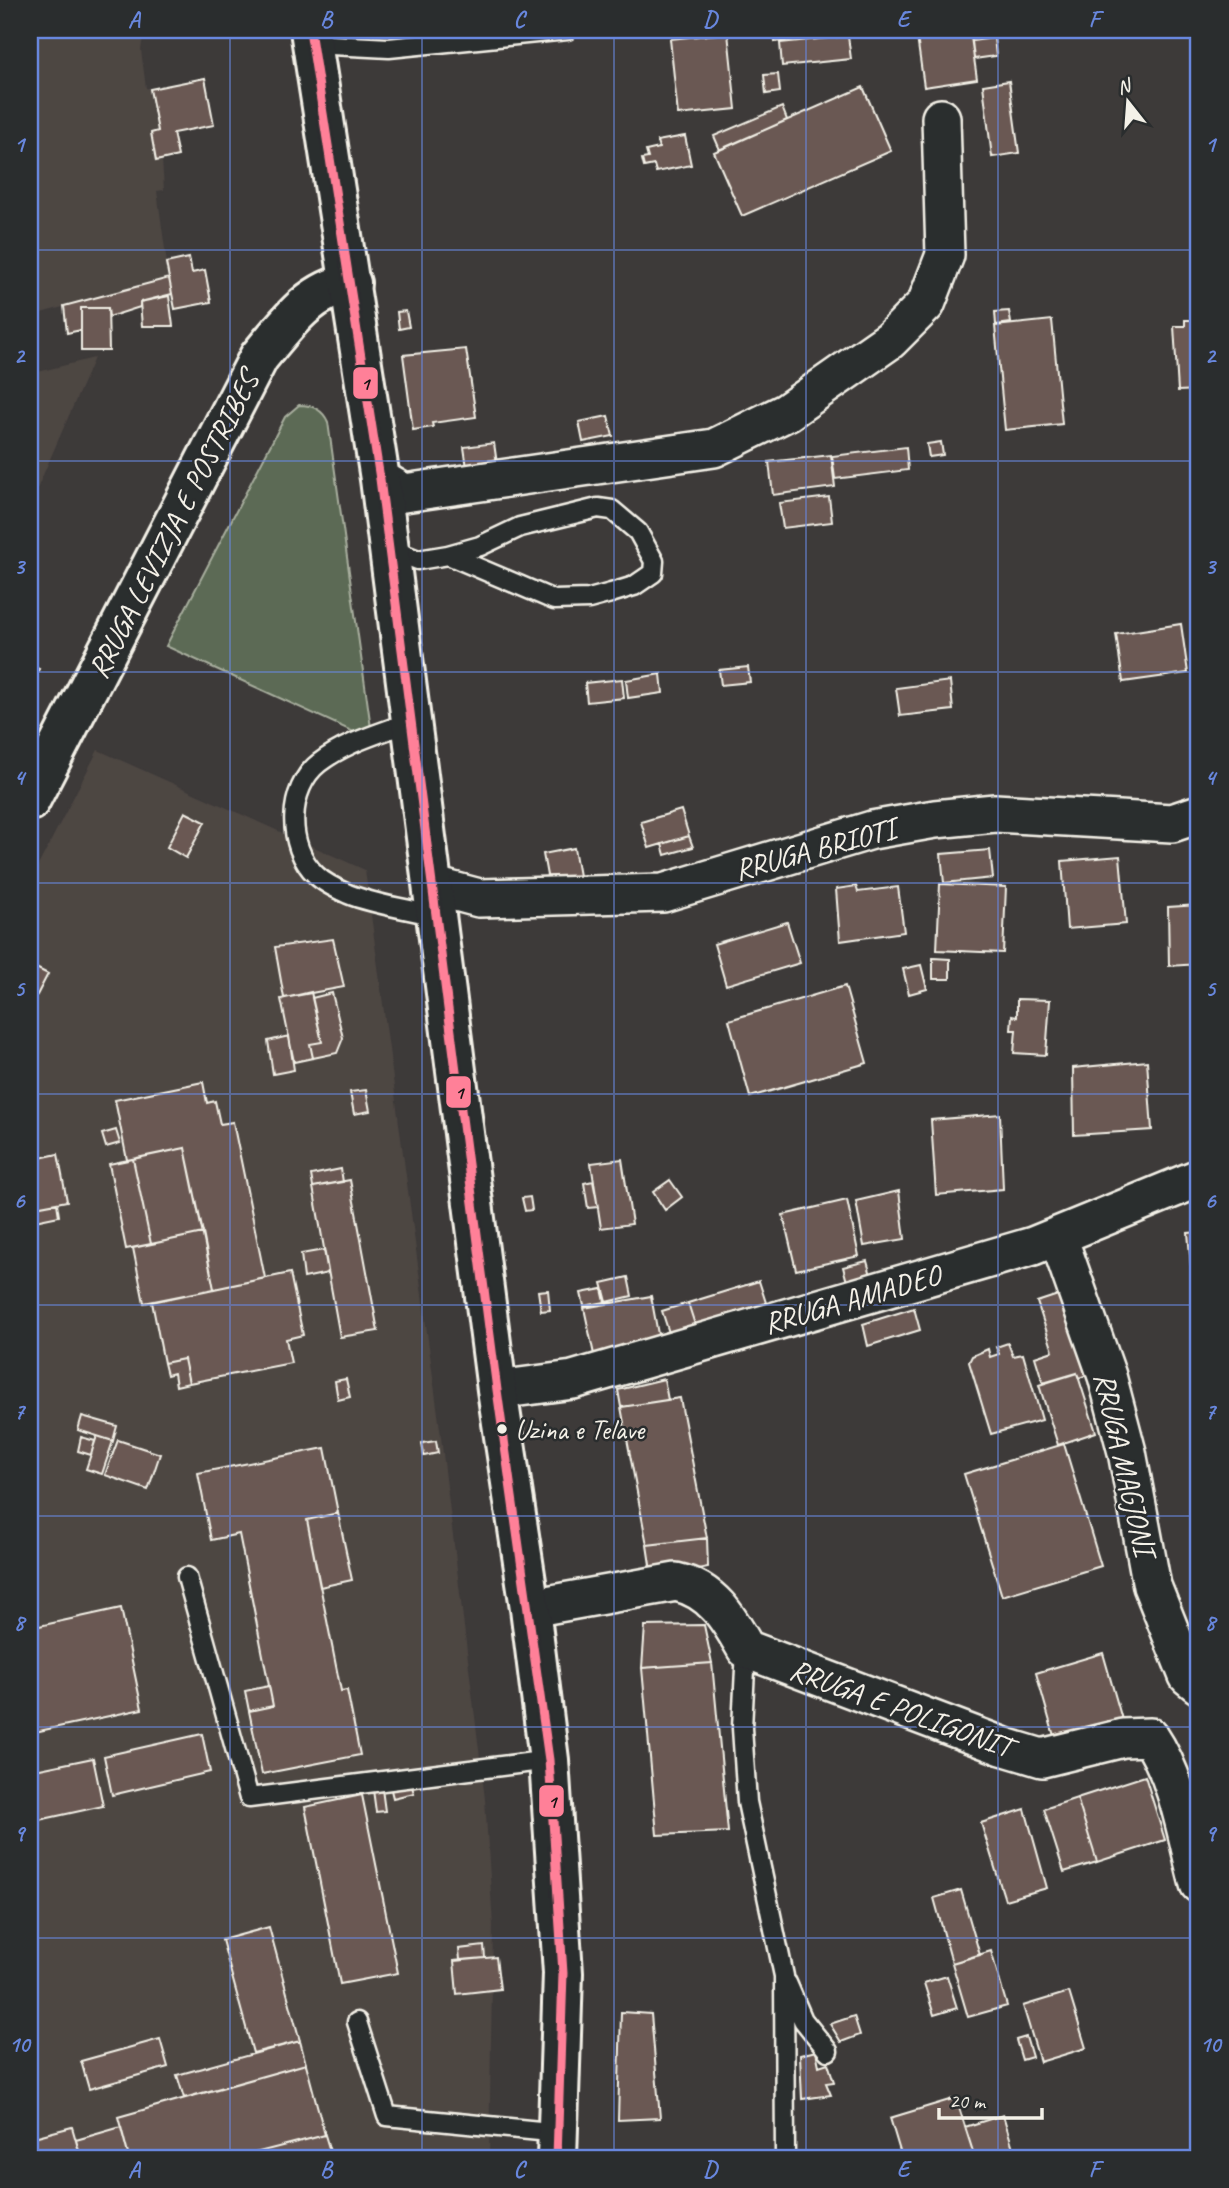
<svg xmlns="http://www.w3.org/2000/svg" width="1229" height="2188" font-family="Caveat,sans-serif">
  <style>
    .built { fill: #4d4643 }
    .green { fill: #5b6b54; stroke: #a8ae9e; stroke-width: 2 }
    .building { fill: #6a5952; stroke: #f4f1e8; stroke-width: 2 }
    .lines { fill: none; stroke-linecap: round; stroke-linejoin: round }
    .service-casing { stroke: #f4f1e8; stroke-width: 23 }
    .minor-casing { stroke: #f4f1e8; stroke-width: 42 }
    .tertiary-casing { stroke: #f4f1e8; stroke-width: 44 }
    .secondary-casing { stroke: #f4f1e8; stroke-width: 44 }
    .service { stroke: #2a2d2e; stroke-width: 18 }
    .minor { stroke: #2a2d2e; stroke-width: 37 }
    .tertiary { stroke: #2a2d2e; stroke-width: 38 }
    .secondary { stroke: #2a2d2e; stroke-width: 38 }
    .bus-1-casing { stroke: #2a2d2e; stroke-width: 14 }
    .bus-1 { stroke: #ff8098; stroke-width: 9 }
    .grid { fill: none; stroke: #6887de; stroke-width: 2; stroke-opacity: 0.55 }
    .bus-dot { fill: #f4f1e8; stroke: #2a2d2e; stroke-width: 2.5 }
    .labels { text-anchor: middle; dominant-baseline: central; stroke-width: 5; stroke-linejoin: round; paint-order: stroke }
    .bus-label { font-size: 28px; fill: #f4f1e8; stroke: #2a2d2e; text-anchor: start }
    .street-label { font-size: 30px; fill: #f4f1e8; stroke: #2a2d2e }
    .line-badge { stroke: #2a2d2e; stroke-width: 2.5 }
    .pale-badge-label { font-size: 19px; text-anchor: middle; font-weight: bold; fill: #111 }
    .neatline { fill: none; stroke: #6887de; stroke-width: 2.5 }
    .grid-label { font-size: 23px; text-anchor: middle; font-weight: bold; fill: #6887de }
  </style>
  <rect width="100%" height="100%" fill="#3d3a39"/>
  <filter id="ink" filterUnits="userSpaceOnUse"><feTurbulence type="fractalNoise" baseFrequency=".0143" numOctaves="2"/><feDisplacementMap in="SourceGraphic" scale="14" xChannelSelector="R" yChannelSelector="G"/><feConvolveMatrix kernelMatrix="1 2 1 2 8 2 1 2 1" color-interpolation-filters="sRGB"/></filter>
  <g filter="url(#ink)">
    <!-- built -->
    <path class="built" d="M30,30H144L141,50L146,88L150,89L158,131L151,133L156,160L162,159L164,190L157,191L169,278L30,316Z
      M94,358L30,505V374Z
      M98,750L365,870L440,1429L485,1799L493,1926L489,2158H30V881Z"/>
    <!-- green -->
    <path class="green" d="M299,405C312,405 323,410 328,422L371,728L358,734L166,646L285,417Z"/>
    <!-- building -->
    <path class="building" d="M793,30L794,39L775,42L774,32Z
      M916,30H970L977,79L924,87Z
      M970,30H993L994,38L972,41Z
      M993,30H1018L1019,35L994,38Z
      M728,33L736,109L678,115L670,39Z
      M848,36L851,59L782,66L780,43Z
      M994,38L996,56L974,59L972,41Z
      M778,74L780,92L766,94L764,75Z
      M205,78L214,125L173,133L178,156L156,161L151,133L158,131L150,89Z
      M1009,81L1019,153L992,157L983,85Z
      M863,87L891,151L742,216L714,152Z
      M782,107L787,120L720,150L714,136Z
      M685,136L691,165L656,172L654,165L644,167L642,159L648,158L646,151L659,148L657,141Z
      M189,258L192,273L205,270L211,302L175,309L166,263Z
      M169,278L172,294L140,302V307L109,317L108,308H81V330L67,333L64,306Z
      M169,296L173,326H142L140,302Z
      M81,308H108L109,351H81Z
      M406,311L409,327L399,329L397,312Z
      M1009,311L1011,323L996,325L995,312Z
      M1052,320L1062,424L1005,430L995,326Z
      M1185,320H1199V390L1178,391L1174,326H1185Z
      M466,349L476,417L432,423L433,427L413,430L403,355Z
      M608,416L613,436L583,442L579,422Z
      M941,442L943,455L929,457L927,444Z
      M494,443L497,464L467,468L464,447Z
      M906,447L908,470L835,479L832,456Z
      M831,455L835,487L773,495L769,462Z
      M829,497L832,522L783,528L779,503Z
      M1181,624L1188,673L1123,682L1116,634Z
      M30,665L39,669L30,686Z
      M748,667L750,682L721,685L719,670Z
      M661,674L663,693L628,698L626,680Z
      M622,679L624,698L587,702L585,683Z
      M950,681L953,710L900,716L896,688Z
      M681,810L689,836L649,848L641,822Z
      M185,812L205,822L186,858L167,847Z
      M689,836L693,847L665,855L662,844Z
      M574,848L579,876L548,881L543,854Z
      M990,850L993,878L944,883L941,854Z
      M1120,856L1126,924L1067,929L1062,861Z
      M940,884L1006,887L1003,953L937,950Z
      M856,886L858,892L898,887L904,932L840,941L836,889Z
      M1199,905V964L1169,966L1168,907Z
      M787,922L800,963L726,985L714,944Z
      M333,939L344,987L284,998L275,947Z
      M933,958L950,959V979H933Z
      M921,965L927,989L909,994L903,969Z
      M36,968L48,974L37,995L30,991V979Z
      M845,986L867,1063L750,1097L729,1020Z
      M311,992L322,1042L310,1044L313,1058L294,1062L281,999Z
      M332,993L343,1038L337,1053L313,1058L310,1044L322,1042L312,998Z
      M1017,999L1050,1000L1046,1055L1014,1053L1016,1030H1011L1012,1016L1017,1017Z
      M289,1036L294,1070L273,1074L268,1041Z
      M1147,1061L1152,1130L1074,1135L1073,1068Z
      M203,1082L207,1103L215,1101L220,1124L233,1122L265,1278L214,1289L185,1148L127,1160L115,1100Z
      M366,1090L370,1111L354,1114L350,1092Z
      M1000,1114L1003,1189L936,1195L931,1120Z
      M116,1130L120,1143L106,1147L102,1134Z
      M185,1148L203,1233L151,1244L133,1159Z
      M58,1154L67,1201L35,1207L30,1183V1160Z
      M133,1159L151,1244L126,1249L109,1164Z
      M622,1159L632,1224L601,1228L591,1163Z
      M341,1169L343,1182L313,1187L311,1175Z
      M350,1180L378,1331L340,1337L313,1187Z
      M670,1180L682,1197L665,1210L653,1192Z
      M593,1181L598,1207L588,1208L584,1183Z
      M899,1191L905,1239L864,1246L856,1201Z
      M530,1197L532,1210L525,1211L522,1198Z
      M847,1200L859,1256L796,1270L783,1215Z
      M34,1202L35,1207L57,1203L59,1216L30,1222V1203Z
      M1199,1232V1300H1194L1188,1233Z
      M203,1233L214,1289L144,1303L133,1248Z
      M324,1250L328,1273L304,1278L301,1254Z
      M867,1261L874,1286L850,1293L843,1267Z
      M290,1273L303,1335L286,1339L291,1363L189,1383L184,1359L164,1363L152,1302Z
      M628,1277L632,1296L607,1302L602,1283Z
      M759,1281L769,1312L698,1334L688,1303Z
      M602,1289L605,1302L584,1306L581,1293Z
      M548,1290L550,1310L541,1311L538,1291Z
      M1070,1291L1095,1372L1079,1378L1077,1373L1043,1383L1035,1357L1053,1351L1037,1302Z
      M651,1296L660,1345L596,1364L584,1308Z
      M688,1303L698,1334L672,1342L662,1311Z
      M914,1308L920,1330L868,1346L863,1324Z
      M1008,1343L1013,1356L1023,1354L1042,1420L991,1434L969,1362L972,1356L988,1349L990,1357L999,1354L996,1347Z
      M184,1359L189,1383L176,1386L174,1373L167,1375L164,1363Z
      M1077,1373L1096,1432L1058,1445L1039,1385Z
      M346,1379L350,1397L338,1400L335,1381Z
      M664,1379L668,1400L621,1407L618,1390Z
      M680,1398L707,1538L647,1545L621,1407Z
      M82,1416L117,1426L113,1441L78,1430Z
      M97,1436L113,1441L102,1474L86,1469Z
      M81,1437L95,1441L91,1455L78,1451Z
      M118,1440L160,1454L148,1490L105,1475Z
      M436,1441L438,1453L424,1456L422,1443Z
      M1064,1444L1101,1566L1002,1596L964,1474Z
      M325,1448L338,1513L307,1520L341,1691L347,1690L360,1755L262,1774L249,1711L273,1706L239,1534L211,1540L198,1473Z
      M338,1513L352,1580L320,1587L307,1520Z
      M707,1538L708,1567L652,1578L647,1545Z
      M121,1608L142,1709L30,1733V1628Z
      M704,1625L712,1663L642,1668L645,1626Z
      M1103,1653L1123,1723L1056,1743L1036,1673Z
      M712,1663L728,1832L657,1835L642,1668Z
      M269,1686L273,1706L249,1711L245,1691Z
      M202,1734L210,1772L112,1795L104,1756Z
      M93,1758L103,1806L30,1822V1771Z
      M1145,1776L1165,1840L1097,1862L1077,1798Z
      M410,1781L414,1793L393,1798L390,1786Z
      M382,1789L385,1811L376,1812L373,1790Z
      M362,1795L398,1973L340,1984L305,1807Z
      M1077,1798L1097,1862L1064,1872L1044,1809Z
      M1025,1809L1047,1888L1005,1900L981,1823Z
      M961,1890L980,1955L952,1963L934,1898Z
      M269,1927L300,2041L253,2053L222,1940Z
      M484,1946L485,1958L460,1960L459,1949Z
      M991,1951L1007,2006L968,2017L952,1963Z
      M496,1957L500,1989L457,1994L454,1961Z
      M947,1976L957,2008L934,2015L924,1983Z
      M1069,1992L1086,2048L1040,2062L1023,2006Z
      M621,2012L651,2014L660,2118L618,2120Z
      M854,2016L860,2035L841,2042L830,2024Z
      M1026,2037L1032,2057L1022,2060L1016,2040Z
      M160,2039L168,2067L89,2089L81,2061Z
      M300,2041L306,2064L184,2098L177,2075Z
      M816,2051L819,2066L828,2063L834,2082L826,2083L831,2095L802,2099L800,2055Z
      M306,2064L325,2135L235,2158H129L118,2117Z
      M956,2098L975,2158H902L890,2118Z
      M1003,2115L1016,2158H975L965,2127Z
      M72,2127L81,2158H32L30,2138Z
      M121,2127L129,2158H81L76,2140Z
      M325,2135L332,2158H235Z"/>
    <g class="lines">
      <defs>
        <path id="service" d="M312,44L389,48L567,30
          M390,549L418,560L448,555L480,546L520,527L598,508L612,510L638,532L654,561L653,573L634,586L611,593L589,599L554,600L448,555
          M412,721C381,733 346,742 319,763C287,788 286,847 316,875C323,882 339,890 348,894C375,905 409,909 437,916
          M187,1577L249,1798L549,1760
          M746,1649L742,1728L747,1802L784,1976L785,2158
          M787,1983L803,2020L828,2051
          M357,2022L387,2116L560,2133"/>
        <path id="minor" d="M380,479L404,493L714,448L787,412L890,340L926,304L945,255L941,118
          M434,886L479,898L663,893L872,830L935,819L995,813L1172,823L1199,814
          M1058,1237L1107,1376L1127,1452L1152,1586L1188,1676L1199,1685
          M497,1390L573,1380L1033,1246L1199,1178
          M530,1608L676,1582C713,1590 729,1619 746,1649L1002,1746L1042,1758L1123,1738L1150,1737C1179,1780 1186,1835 1199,1884"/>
        <path id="tertiary" d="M30,801L259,357C286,325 308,291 351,283"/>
        <path id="secondary" d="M310,30L380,479L497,1390L530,1608L549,1760L563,1973L557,2158"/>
      </defs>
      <!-- service casing -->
      <use href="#service" class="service-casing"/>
      <!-- minor casing -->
      <use href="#minor" class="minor-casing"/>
      <!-- tertiary casing -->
      <use href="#tertiary" class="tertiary-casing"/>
      <!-- secondary casing -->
      <use href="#secondary" class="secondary-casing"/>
      <!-- service -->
      <use href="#service" class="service"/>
      <!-- minor -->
      <use href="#minor" class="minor"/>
      <!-- tertiary -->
      <use href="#tertiary" class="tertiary"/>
      <!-- secondary -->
      <use href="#secondary" class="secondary"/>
      <defs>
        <path id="bus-1" d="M310,30L380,479L497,1390L549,1760L563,1973L557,2158"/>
      </defs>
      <!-- bus-1 casing -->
      <use href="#bus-1" class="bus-1-casing"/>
      <!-- bus-1 -->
      <use href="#bus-1" class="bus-1"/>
    </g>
  </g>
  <!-- grid -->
  <path class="grid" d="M230,30V2158M422,30V2158M614,30V2158M806,30V2158M998,30V2158M30,250H1199M30,461H1199M30,672H1199M30,883H1199M30,1094H1199M30,1305H1199M30,1516H1199M30,1727H1199M30,1938H1199"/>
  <!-- markers -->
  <circle class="bus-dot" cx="502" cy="1429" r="6"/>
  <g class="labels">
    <!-- bus labels -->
    <g class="bus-label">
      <text x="515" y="1429">Uzina e Telave</text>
    </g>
    <!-- street labels -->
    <g class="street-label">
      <text transform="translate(173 525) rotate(-63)">RRUGA LEVIZJA E POSTRIBES</text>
      <text transform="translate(815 849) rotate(-15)">RRUGA BRIOTI</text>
      <text transform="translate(852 1299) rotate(-16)">RRUGA AMADEO</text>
      <text transform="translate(1125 1464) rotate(77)">RRUGA MAGJONI</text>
      <text transform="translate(901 1708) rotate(20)">RRUGA E POLIGONIT</text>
    </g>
  </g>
  <g class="line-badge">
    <rect x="352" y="366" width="27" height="34" rx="7" fill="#ff8098"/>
    <rect x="445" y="1075" width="27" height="34" rx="7" fill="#ff8098"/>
    <rect x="538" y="1784" width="27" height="34" rx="7" fill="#ff8098"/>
  </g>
  <g class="pale-badge-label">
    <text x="365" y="390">1</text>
    <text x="459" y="1099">1</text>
    <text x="552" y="1808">1</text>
  </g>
  <!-- margin -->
  <rect width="1229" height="2188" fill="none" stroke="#2a2d2e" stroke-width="77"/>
  <!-- north arrow -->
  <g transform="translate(1128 102) rotate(343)" stroke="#2a2d2e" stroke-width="5" paint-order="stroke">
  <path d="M0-5L12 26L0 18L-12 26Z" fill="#f4f1e8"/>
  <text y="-10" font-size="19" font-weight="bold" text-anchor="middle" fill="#f4f1e8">N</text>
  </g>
  <!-- scale -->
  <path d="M939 2108v10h103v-10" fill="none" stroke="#f4f1e8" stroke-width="3.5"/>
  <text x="949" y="2108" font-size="21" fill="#f4f1e8" stroke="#2a2d2e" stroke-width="5" paint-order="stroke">20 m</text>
  <rect x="38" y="38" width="1152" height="2112" class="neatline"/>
  <g class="grid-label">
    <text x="134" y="27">A</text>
    <text x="326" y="27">B</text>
    <text x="519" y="27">C</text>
    <text x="710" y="27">D</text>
    <text x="903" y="27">E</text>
    <text x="1094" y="27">F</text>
    <text x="19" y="152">1</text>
    <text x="1210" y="152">1</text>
    <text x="19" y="363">2</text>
    <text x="1210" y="363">2</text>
    <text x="19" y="574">3</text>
    <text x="1210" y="574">3</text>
    <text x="19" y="785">4</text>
    <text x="1210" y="785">4</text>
    <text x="19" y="996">5</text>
    <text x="1210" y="996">5</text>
    <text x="19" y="1208">6</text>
    <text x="1210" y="1208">6</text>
    <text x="19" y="1419">7</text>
    <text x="1210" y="1419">7</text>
    <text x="19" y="1630">8</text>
    <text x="1210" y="1630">8</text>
    <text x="19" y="1841">9</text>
    <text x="1210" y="1841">9</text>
    <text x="19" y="2052">10</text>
    <text x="1210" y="2052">10</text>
    <text x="134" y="2177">A</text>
    <text x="326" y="2177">B</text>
    <text x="519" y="2177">C</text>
    <text x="710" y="2177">D</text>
    <text x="903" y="2177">E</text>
    <text x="1094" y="2177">F</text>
  </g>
</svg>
